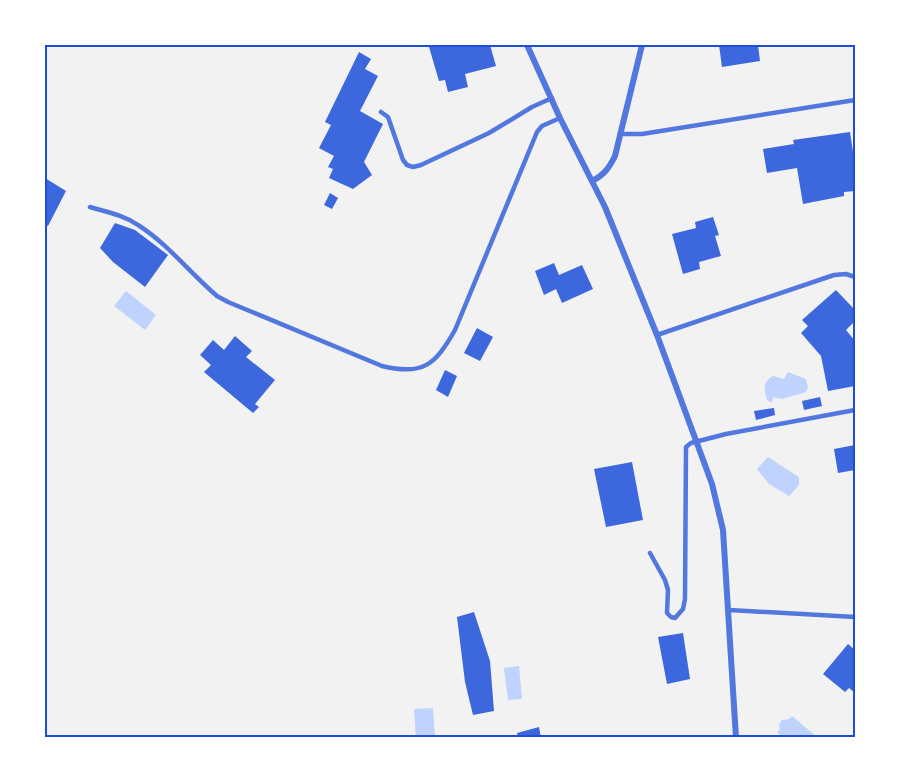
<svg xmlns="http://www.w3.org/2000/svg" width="900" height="783" font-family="'Titillium Web',sans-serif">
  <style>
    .water { fill: #bfd3fe }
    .building { fill: #3d67dc }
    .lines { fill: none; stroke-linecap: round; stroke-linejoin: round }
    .service { stroke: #5277de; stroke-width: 4.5 }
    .minor { stroke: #5277de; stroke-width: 6 }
    .neatline { fill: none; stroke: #1d4ed8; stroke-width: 2 }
  </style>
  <rect width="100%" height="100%" fill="#f2f2f2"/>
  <!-- water -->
  <path class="water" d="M126,291L156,315L145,330L114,306Z
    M788,372L806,379L808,387L806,392L782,399L773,397L772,403L767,400C764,390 762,382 773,376L784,379Z
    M768,457C779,464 789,471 799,477V485L789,496L769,484L757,469Z
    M519,666L522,699L508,700L504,668Z
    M433,708L435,738H416L414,709Z
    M792,716L818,738H784L777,732L780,729L779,724L782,720L789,719Z"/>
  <!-- building -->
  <path class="building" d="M436,45H490L496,66L465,74L468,87L448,92L445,80L439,81L429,47Z
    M719,45H758L760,61L722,67Z
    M359,52L371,59L365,69L378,76L360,111L383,124L364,162L372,175L353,189L329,178L333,169L328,167L334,156L319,148L331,125L325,122Z
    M850,132L855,165V191L844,192V196L803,204L797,168L767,173L763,149L794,144L793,140Z
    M45,178L66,191L48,226L45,225Z
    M330,193L338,198L332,209L324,205Z
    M713,217L719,235L715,236L721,256L699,262L700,269L683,274L672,234L696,228L695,222Z
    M115,223L135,230L168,255L145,287L113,262L100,248Z
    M554,263L559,275L582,265L593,289L562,303L556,289L544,295L535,271Z
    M836,290L855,310V321L846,330L855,341V386L828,391L821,356L801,333L808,326L802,320Z
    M477,328L493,337L480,361L464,353Z
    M235,336L252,351L246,357L275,380L255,404L259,407L253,413L204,372L211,365L200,355L213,340L224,350Z
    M445,370L457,376L448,397L436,390Z
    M820,397L822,406L804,410L802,401Z
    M774,408L775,415L756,420L754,411Z
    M855,445V470L838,473L834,449Z
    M632,462L643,520L606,527L594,469Z
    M474,612L490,661L494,711L473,715L465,682L457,617Z
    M683,633L690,679L667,684L658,637Z
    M848,644L855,650V693L849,688L845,692L823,674Z
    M539,727L541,738H518L517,733Z"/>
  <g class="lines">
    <!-- service -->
    <path class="service" d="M381,112L388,117L403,160L407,165L413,167L421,165L489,133L532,107L552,98
      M620,134H642L855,100
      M90,207C107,212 123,215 138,225C168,244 190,273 217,296L228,302L382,366C423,376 435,365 455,330L537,132L542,126L560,118
      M657,335L834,275L846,274L855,277
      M650,553L665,580L668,590L667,613L671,617L675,618L683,609L685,599L686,447L691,443L726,434L855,410
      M729,610L855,617"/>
    <!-- minor -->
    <path class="minor" d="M527,45L560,118L605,207L657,335L712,484L723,530L736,738
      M592,181C604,175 609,168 615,156L642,45"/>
  </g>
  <!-- border -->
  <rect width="900" height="783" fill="none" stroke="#ffffff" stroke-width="93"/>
  <rect x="46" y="46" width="808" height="690" class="neatline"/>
</svg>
